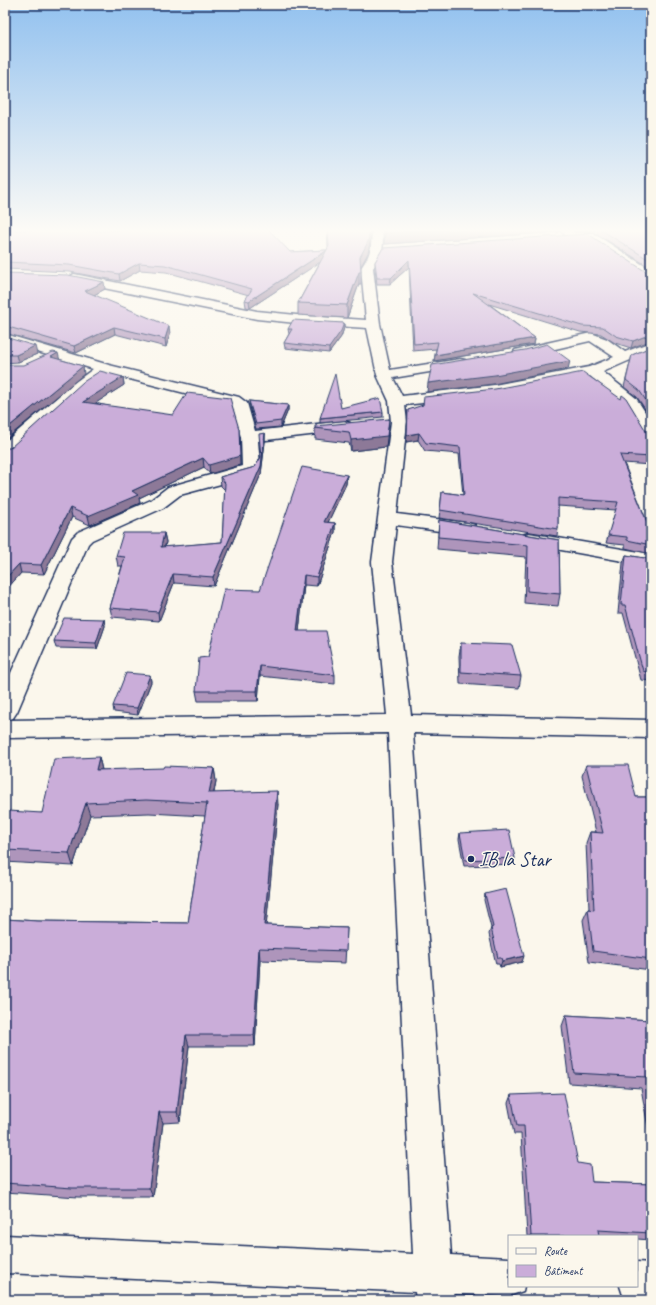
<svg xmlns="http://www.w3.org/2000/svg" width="656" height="1305" font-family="Caveat,sans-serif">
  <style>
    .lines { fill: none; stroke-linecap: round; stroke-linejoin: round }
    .street-casing { stroke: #1b2f5e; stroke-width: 3 }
    .street { fill: #fbf7ec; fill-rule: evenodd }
    .wall { fill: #ae95bb; stroke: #1b2f5e }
    .shaded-wall { fill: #8d7998; stroke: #1b2f5e }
    .building { fill: #caadd9; stroke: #1b2f5e }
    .poi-dot { fill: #1b2f5e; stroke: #fbf7ec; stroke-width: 1.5 }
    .labels { text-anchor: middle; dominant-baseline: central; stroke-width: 3; stroke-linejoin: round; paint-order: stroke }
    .near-poi-label { font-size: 20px; fill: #1b2f5e; stroke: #fbf7ec; text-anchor: start }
  </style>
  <rect width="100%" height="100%" fill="#fbf7ec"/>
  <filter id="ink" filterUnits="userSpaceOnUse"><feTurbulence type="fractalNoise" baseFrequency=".025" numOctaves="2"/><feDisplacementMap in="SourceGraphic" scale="8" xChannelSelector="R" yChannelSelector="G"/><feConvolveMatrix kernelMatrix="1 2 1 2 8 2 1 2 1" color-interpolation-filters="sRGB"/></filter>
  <g filter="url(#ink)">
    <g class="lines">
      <defs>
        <path id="street" d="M372,230H382C384,245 383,256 373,268L380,324L390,370L460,359L465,360L467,363L465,366L460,367L393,378L402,396L494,385L589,367L614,357L590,341L520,357L515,356L513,353L515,350L591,333L607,339L625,352L651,342V351L603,372L636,398L651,421V440L645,438L625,404L590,376L494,395L405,405L407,422L397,514L468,523L475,525L477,529L475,533L468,535L396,525L392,562L411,715L651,720V738L413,733L451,1255L509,1258V1286H524L523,1291L509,1296L454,1294V1300H416L415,1292L5,1273V1235L413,1254L388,733L5,738V686L72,538L78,532L151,500L168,487L242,466L241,437L232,405L106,373L84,389L11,455L5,456V442L74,383L93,369L5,342V334L109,365L239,397L247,403L255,431L344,421L350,423L352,426L350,429L344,431L258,441L260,466L254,475L180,495L163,508L92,540L88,544L17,712L13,718L7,720L387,715L372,562L391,422L389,401L377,375L367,328L306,324L257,319L74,282L68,278L74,274L257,311L306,316L366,320L361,268C372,252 371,248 372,230Z
          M560,230H571L575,233H593L651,270V279L587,238H568Z
          M529,533L651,554V566L522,543L519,539L522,535Z
          M637,1262L651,1263V1300H636L623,1295L620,1286H637Z"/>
      </defs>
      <!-- street casing -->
      <use href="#street" class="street-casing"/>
      <!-- street -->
      <use href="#street" class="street"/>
    </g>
    <!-- wall -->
    <path class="wall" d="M5,230L290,252L327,250L328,247L327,230H372L368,253L361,266V284H359L347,318L298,315V303L320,262L250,308L246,307L245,300L249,295L166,272L140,270L120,281L70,272L5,269Z
      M383,230H560L559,232L384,244Z
      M571,230H595V232Z
      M598,230H651V268L597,234Z
      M383,248L651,274V341H650L631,348L615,343L601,334L580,332L489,304L535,338L534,344L434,361L436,349L413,351L409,267L390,284H377L375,268V262Z
      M5,273L105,289L94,295L170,334L166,347L115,334L76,353L5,333Z
      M344,323V328L341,337L329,353L285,348L284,343L289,334L288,329Z
      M5,337L37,354L18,362L5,363Z
      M651,347V418L637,397L624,387L632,355Z
      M123,377L124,385L95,403L240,437V465L210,474L204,467L139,498L140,503L90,525L72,517L44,574L21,573L5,591L10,448Z
      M249,401L288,405V410L281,427L256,429L250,407Z
      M408,410L646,431L651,433V465L624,463L651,532V554L625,548V545L606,543L616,510L558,506V529L557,536L439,518L442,492L463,495L459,454L425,451L418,440L406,442Z
      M383,412V417L320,423V418Z
      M315,428L388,430L386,447L351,451L349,443L315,439Z
      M265,433V442L261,474L214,586L174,583L159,621L112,617L110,608L122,566H118L116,556L164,533L166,542L165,547L222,542L225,490L221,486L220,477L255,467L261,457Z
      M347,475L346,484L328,522L335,523V532L317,586L304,585L299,631L335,675V684L260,676L258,701H198L196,691L208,657L260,590Z
      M439,520L559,540L560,594L558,606L524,603L526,557L437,549Z
      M626,555L651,559V681L641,680L623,613H618L623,563Z
      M104,619L105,626L97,649L56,648L54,641Z
      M461,643L521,676L519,688L460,684L459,656Z
      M150,675L151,682L138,715L114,712L113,706Z
      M99,757L102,770L214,768L216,781L214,793L278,804L266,925L347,928L345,963L260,960L255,1046H189L180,1122L163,1123L153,1197H78L5,1192V919L38,921L188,923L205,816L149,813L90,815L73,866L5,862V818L42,813Z
      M586,765L636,797H651V970L589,962L583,920L588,909H589L586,843L590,832H596L582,776Z
      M460,833L515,858L514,864L464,866L459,839Z
      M485,894L522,962L500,967L499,964H496L489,934L491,928L484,900Z
      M566,1015L651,1020V1145L641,1088L569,1083L562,1026Z
      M511,1095L578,1163L592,1182L651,1184V1240L637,1239V1236H527L521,1134H514L508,1103Z"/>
    <!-- shaded-wall -->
    <path class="shaded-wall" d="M370,230H372L368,253L360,268V257Z
      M437,230H560L559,232L384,244L385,233Z
      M328,250V257L250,308L249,301Z
      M409,260V267L390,284L391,278Z
      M139,263L140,270L120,281L119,274Z
      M359,272V284L347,318V305Z
      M104,282L105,289L86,299L85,291Z
      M344,323V328L341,337L329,353V348Z
      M169,326L170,334L166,347L165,339Z
      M114,327L115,334L76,353L74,346Z
      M651,334L650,341L631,348L633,341Z
      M535,338L534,344L434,361L435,355Z
      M35,346L37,354L18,362L16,355Z
      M58,353L60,361L51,357Z
      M570,361L568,369L494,384L427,392L428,383Z
      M83,366L84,374L5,440V430Z
      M123,377L124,385L85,410L83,402Z
      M288,405V410L281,427V421Z
      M389,419L388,430L386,447L351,451V440Z
      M239,429L240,465L210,474L209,465Z
      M265,433V442L261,474L214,586L213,577L261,466Z
      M419,433L418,440L406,442L407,435Z
      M203,458L204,467L139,498L140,503L90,525L88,516L132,491Z
      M347,475L346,484L324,531V522Z
      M70,508L72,517L44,574L41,565Z
      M335,523V532L317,586V577Z
      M164,533L166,542L162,556L161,547Z
      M19,564L21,573L5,591V579Z
      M173,574L174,583L159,621L158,612Z
      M304,575V585L298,641L297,631Z
      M104,619L105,626L97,649L96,643Z
      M260,666V676L258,701L257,691Z
      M150,675L151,682L138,715L137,708Z
      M99,757L102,770H96Z
      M214,768L216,781L211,806L209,793Z
      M277,791L278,804L265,938L264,925Z
      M86,803L90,815L73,866L69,853Z
      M259,948L260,960L255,1046L254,1035Z
      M524,956L522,962L500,967L502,961Z
      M186,1035L189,1046L180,1122L177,1112Z
      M159,1112L163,1123L153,1197L149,1188Z"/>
    <!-- building -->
    <path class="building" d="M5,230H45L101,231L129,230H269L290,252L326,250V251L249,301L245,300L252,289L165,265L139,263L119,274L69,265L5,262Z
      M328,230H370L368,242L360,257L361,272H359L347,305L298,303L329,246Z
      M385,230H437L385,233Z
      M601,230H651V261Z
      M588,234L648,273L651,274V334L633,341L616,336L603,327L582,326L473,293L535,338L435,355L438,342L414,344L409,260L391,278H377L375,262L383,248Z
      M5,273L68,275L104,282L85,291L169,326L165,339L114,327L74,346L5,326Z
      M293,320L344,323L341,331L329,348L284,343L292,329H288Z
      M5,337L35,346L16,355H5Z
      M547,344L570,361L495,375L428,383L432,365L525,350Z
      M651,347V408L639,390L626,380L632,355Z
      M53,352L58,353L51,357L83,366L5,430V365H24Z
      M100,371L123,377L83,402L173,415L187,393L230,398L239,429L240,456L209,465L203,458L132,491L138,495L88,516L70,508L41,565L19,564L5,579V448H10L83,382Z
      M583,372L621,399L622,395L626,398L646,431L651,433V457L620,455L651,532V545L627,540V537L608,535L618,502L558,498V529L440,510L442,492L464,495L460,447L426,443L419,433L407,435L408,410L423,405L424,397L495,389Z
      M335,374L341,408L380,398L383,412L320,418Z
      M249,401L288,405L281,421L256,424Z
      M389,419L387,436L351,440L349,432L315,428V426Z
      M265,433L261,466L213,577L173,574L158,612L110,608L125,557L116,556L123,533H164L161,547L222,542L225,483L220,477L255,467L261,457L259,434Z
      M302,467L347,475L324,522L335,523L317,577L304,575L297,631H326L335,675L260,666L257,691H196L199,658L208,657L224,589L260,590Z
      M439,520L559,540L560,594L527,591L528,545L438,537Z
      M626,555L651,559V673L643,671L625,605H621Z
      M64,618L104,619L96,643L54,641Z
      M461,643L512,645L521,676L461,672Z
      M126,673L150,675L137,708L113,706Z
      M99,757L96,770L163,768L164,766L214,768L209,793L277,791L264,925L347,928L346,951L259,948L254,1035H186L177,1112H159L149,1188H72L5,1183V919L38,921L188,923L207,803L146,800L86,803L69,853L5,850V818L8,811L42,813L54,759Z
      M586,765H628L636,797H651V959L593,951L588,909L594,910L590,832L603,833Z
      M509,830L515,858L465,860L460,833Z
      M506,889L524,956L502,961L501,958H498L491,928L493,927L485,894Z
      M566,1015L651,1020V1099L647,1077L574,1073Z
      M564,1093L578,1163L590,1165L592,1182L651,1184V1233L598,1230L599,1236H531L524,1126H517L511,1095Z"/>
  </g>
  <!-- sky -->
  <linearGradient id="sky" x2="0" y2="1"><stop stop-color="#92c1ef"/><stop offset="0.56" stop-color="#fdfbf6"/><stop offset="1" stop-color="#fdfbf6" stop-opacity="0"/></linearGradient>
  <rect width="656" height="412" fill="url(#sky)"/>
  <!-- markers -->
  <circle class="poi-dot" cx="471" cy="859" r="4"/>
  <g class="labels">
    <!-- near-poi labels -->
    <g class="near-poi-label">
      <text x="479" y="859">IB la Star</text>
    </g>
  </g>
  <!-- margin -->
  <rect width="656" height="1305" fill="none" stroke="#fbf7ec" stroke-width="20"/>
  <rect x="10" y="10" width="636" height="1285" fill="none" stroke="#1b2f5e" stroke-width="1.5" filter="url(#ink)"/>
  <!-- legend -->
  <rect x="508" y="1235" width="130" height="52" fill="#fbf7ec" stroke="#a1a7b3"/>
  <rect x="516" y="1248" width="20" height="6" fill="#fbf7ec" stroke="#a1a7b3"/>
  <text x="544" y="1255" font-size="12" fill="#1b2f5e">Route</text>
  <rect x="516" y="1265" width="20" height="12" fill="#caadd9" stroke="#a1a7b3"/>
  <text x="544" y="1275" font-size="12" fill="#1b2f5e">Bâtiment</text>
</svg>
